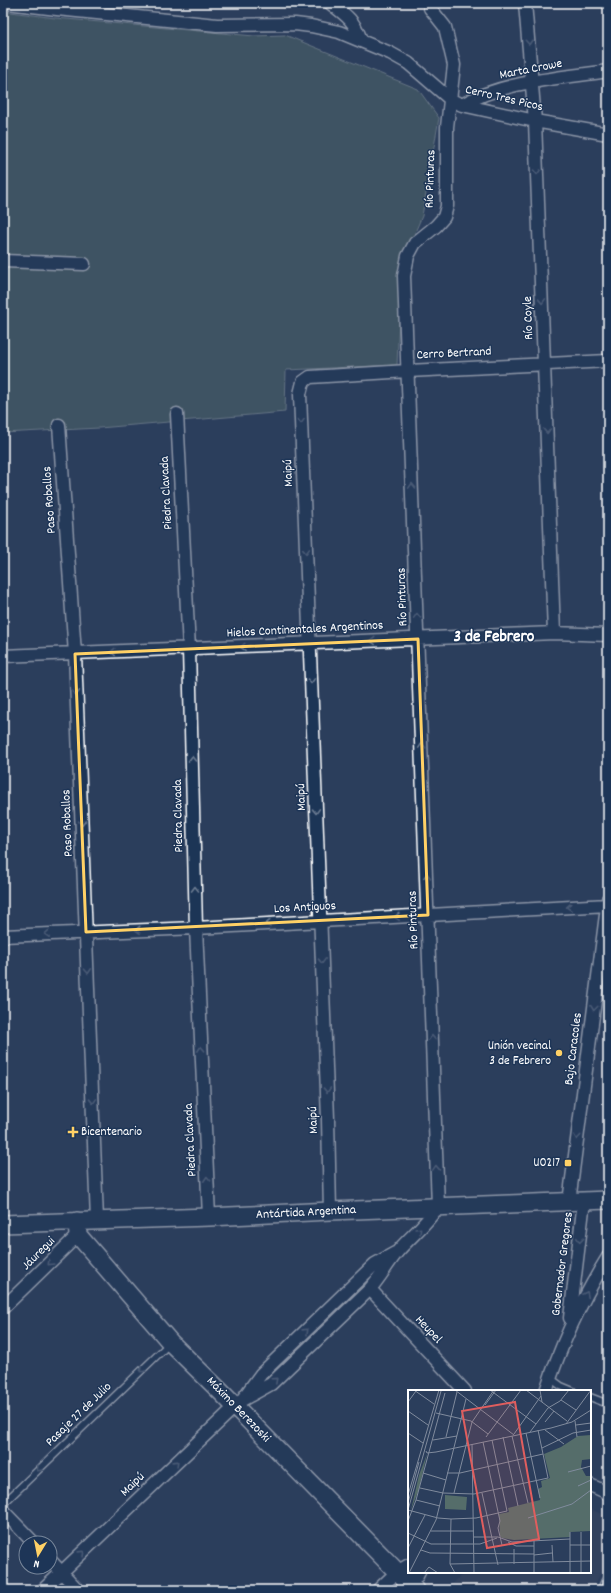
<svg xmlns="http://www.w3.org/2000/svg" width="611" height="1593" font-family="Dekko,sans-serif">
  <style>
    .built { fill: #3c4962 }
    .green { fill: #556d6a; stroke: #aab6b4 }
    .lines { fill: none; stroke-linecap: round; stroke-linejoin: round }
    .lane-casing { stroke: #fff; stroke-width: 9 }
    .street-casing { stroke: #fff; stroke-width: 15 }
    .secondary-casing { stroke: #fff; stroke-width: 20 }
    .lane { stroke: #1d3557; stroke-width: 6 }
    .street { stroke: #1d3557; stroke-width: 12 }
    .secondary { stroke: #1d3557; stroke-width: 17 }
    .oneway { stroke: #6c7c92 }
    .marked { fill: none; stroke: #ffd166; stroke-width: 3; stroke-linejoin: round }
    .poi-dot { fill: #ffd166; stroke: #1d3557; stroke-width: 1.5 }
    .labels { text-anchor: middle; dominant-baseline: central; stroke-width: 3; stroke-linejoin: round; paint-order: stroke }
    .street-label { font-size: 13px; fill: #fff; stroke: #1d3557 }
    .poi-label { font-size: 13px; fill: #fff; stroke: #1d3557; text-anchor: end }
    .district-label { font-size: 17px; font-weight: bold; fill: #fff; stroke: #1d3557 }
    .inset-road { fill: none; stroke: #808b9d; stroke-width: 1 }
    .view { fill: #e05e5e; fill-opacity: 0.15; stroke: #e05e5e; stroke-width: 2 }
    .inset-edge { fill: none; stroke: #fff; stroke-width: 2 }
  </style>
  <rect width="100%" height="100%" fill="#2b3e5c"/>
  <filter id="ink" filterUnits="userSpaceOnUse"><feTurbulence type="fractalNoise" baseFrequency=".025" numOctaves="2"/><feDisplacementMap in="SourceGraphic" scale="8" xChannelSelector="R" yChannelSelector="G"/><feConvolveMatrix kernelMatrix="1 2 1 2 8 2 1 2 1" color-interpolation-filters="sRGB"/></filter>
  <g filter="url(#ink)">
    <!-- built -->
    <path class="built" d="M590,1509L608,1517V1558L592,1590H447L464,1572H590Z"/>
    <!-- green -->
    <path class="green" d="M3,11L55,18L254,36L285,35L418,89L439,118L422,216L401,265L397,365L286,370L285,412L99,428L3,433Z"/>
    <g class="lines">
      <defs>
        <path id="lane" d="M550,1378L561,1386L573,1391
          M590,1397L608,1404
          M3,1504L169,1344"/>
        <path id="street" d="M7,3L57,9L217,25L295,24L311,26L339,32L390,53L408,63L451,100L462,105L535,121L608,134
          M330,3C346,15 354,20 361,40
          M525,3L535,121L554,633
          M462,105C502,81 563,78 608,71
          M3,261L84,264
          M177,414L189,649L196,928L209,1217
          M59,425L75,654L97,1220
          M3,656L554,633L608,635
          M3,936L196,928L608,905
          M569,1202L608,899
          M330,1211L328,1119L300,394L303,382L310,377L408,371L608,361
          M370,1289L465,1391
          M3,1308L78,1235
          M570,1318L584,1201
          M546,1391C561,1344 582,1299 608,1257
          M242,1400L271,1384L370,1289C381,1276 388,1263 398,1251C411,1236 427,1224 438,1206L404,276L408,256L415,243L436,226L444,217L447,206V127L454,65L445,27L430,8
          M590,1485L608,1493
          M3,1511L34,1543
          M50,1560L78,1590
          M43,1590L242,1400L261,1374L375,1264L395,1253
          M378,1590L397,1572L409,1565
          M401,1590L417,1576L419,1572
          M604,1590L608,1581"/>
        <path id="secondary" d="M77,1221L78,1235L171,1343L222,1393L415,1590
          M3,1224L209,1217L330,1211L608,1200"/>
      </defs>
      <!-- lane casing -->
      <use href="#lane" class="lane-casing"/>
      <!-- street casing -->
      <use href="#street" class="street-casing"/>
      <!-- secondary casing -->
      <use href="#secondary" class="secondary-casing"/>
      <!-- lane -->
      <use href="#lane" class="lane"/>
      <!-- street -->
      <use href="#street" class="street"/>
      <!-- secondary -->
      <use href="#secondary" class="secondary"/>
    </g>
    <!-- one-way arrows -->
    <defs><path id="oneway-chevron" d="M-2-3.5L2.5 0L-2 3.5" fill="none" stroke-width="1.6" stroke-linecap="round" stroke-linejoin="round"/></defs>
    <g class="oneway">
      <use href="#oneway-chevron" transform="translate(529 42) rotate(85)"/>
      <use href="#oneway-chevron" transform="translate(537 172) rotate(88)"/>
      <use href="#oneway-chevron" transform="translate(542 301) rotate(88)"/>
      <use href="#oneway-chevron" transform="translate(301 421) rotate(88)"/>
      <use href="#oneway-chevron" transform="translate(547 431) rotate(88)"/>
      <use href="#oneway-chevron" transform="translate(412 486) rotate(-92)"/>
      <use href="#oneway-chevron" transform="translate(306 551) rotate(88)"/>
      <use href="#oneway-chevron" transform="translate(417 616) rotate(-92)"/>
      <use href="#oneway-chevron" transform="translate(373 641) rotate(177)"/>
      <use href="#oneway-chevron" transform="translate(243 647) rotate(178)"/>
      <use href="#oneway-chevron" transform="translate(113 652) rotate(177)"/>
      <use href="#oneway-chevron" transform="translate(311 681) rotate(88)"/>
      <use href="#oneway-chevron" transform="translate(76 693) rotate(88)"/>
      <use href="#oneway-chevron" transform="translate(422 746) rotate(-92)"/>
      <use href="#oneway-chevron" transform="translate(192 759) rotate(-91)"/>
      <use href="#oneway-chevron" transform="translate(316 811) rotate(88)"/>
      <use href="#oneway-chevron" transform="translate(82 823) rotate(88)"/>
      <use href="#oneway-chevron" transform="translate(427 876) rotate(-92)"/>
      <use href="#oneway-chevron" transform="translate(195 889) rotate(-91)"/>
      <use href="#oneway-chevron" transform="translate(569 907) rotate(177)"/>
      <use href="#oneway-chevron" transform="translate(397 917) rotate(176)"/>
      <use href="#oneway-chevron" transform="translate(268 924) rotate(177)"/>
      <use href="#oneway-chevron" transform="translate(138 930) rotate(178)"/>
      <use href="#oneway-chevron" transform="translate(47 934) rotate(177)"/>
      <use href="#oneway-chevron" transform="translate(322 961) rotate(88)"/>
      <use href="#oneway-chevron" transform="translate(88 971) rotate(87)"/>
      <use href="#oneway-chevron" transform="translate(594 1008) rotate(97)"/>
      <use href="#oneway-chevron" transform="translate(432 1038) rotate(-92)"/>
      <use href="#oneway-chevron" transform="translate(201 1049) rotate(-93)"/>
      <use href="#oneway-chevron" transform="translate(327 1090) rotate(88)"/>
      <use href="#oneway-chevron" transform="translate(93 1101) rotate(88)"/>
      <use href="#oneway-chevron" transform="translate(577 1137) rotate(97)"/>
      <use href="#oneway-chevron" transform="translate(436 1168) rotate(-92)"/>
      <use href="#oneway-chevron" transform="translate(207 1179) rotate(-93)"/>
      <use href="#oneway-chevron" transform="translate(419 1230) rotate(-46)"/>
      <use href="#oneway-chevron" transform="translate(580 1240) rotate(96)"/>
      <use href="#oneway-chevron" transform="translate(50 1263) rotate(135)"/>
      <use href="#oneway-chevron" transform="translate(586 1294) rotate(-63)"/>
      <use href="#oneway-chevron" transform="translate(306 1331) rotate(-44)"/>
      <use href="#oneway-chevron" transform="translate(142 1370) rotate(136)"/>
      <use href="#oneway-chevron" transform="translate(275 1380) rotate(-42)"/>
      <use href="#oneway-chevron" transform="translate(176 1463) rotate(-44)"/>
      <use href="#oneway-chevron" transform="translate(39 1469) rotate(136)"/>
      <use href="#oneway-chevron" transform="translate(82 1553) rotate(-44)"/>
    </g>
  </g>
  <!-- marked area -->
  <path d="M0 0H611V1593H0ZM418,639L428,915L86,932L75,654Z" fill="#2b3e5c" fill-opacity=".55" fill-rule="evenodd"/>
  <path class="marked" d="M418,639L428,915L86,932L75,654Z"/>
  <!-- markers -->
  <g class="poi-dot">
    <circle cx="559" cy="1053" r="4"/>
    <path d="M71 1126h4v4h4v4h-4v4h-4v-4h-4v-4h4z"/>
    <rect x="564" y="1159" width="8" height="8" rx="2"/>
  </g>
  <g class="labels">
    <!-- street labels -->
    <g class="street-label">
      <text transform="translate(531 70) rotate(-11)">Marta Crowe</text>
      <text transform="translate(504 99) rotate(13)">Cerro Tres Picos</text>
      <text transform="translate(431 179) rotate(-88)">Río Pinturas</text>
      <text transform="translate(529 318) rotate(-92)">Río Coyle</text>
      <text transform="translate(454 354) rotate(-3)">Cerro Bertrand</text>
      <text transform="translate(289 473) rotate(-92)">Maipú</text>
      <text transform="translate(167 493) rotate(-93)">Piedra Clavada</text>
      <text transform="translate(50 500) rotate(-94)">Paso Roballos</text>
      <text transform="translate(403 597) rotate(-92)">Río Pinturas</text>
      <text transform="translate(305 630) rotate(-3)">Hielos Continentales Argentinos</text>
      <text transform="translate(302 797) rotate(-92)">Maipú</text>
      <text transform="translate(179 816) rotate(-91)">Piedra Clavada</text>
      <text transform="translate(68 823) rotate(-92)">Paso Roballos</text>
      <text transform="translate(305 908) rotate(-3)">Los Antiguos</text>
      <text transform="translate(414 920) rotate(-92)">Río Pinturas</text>
      <text transform="translate(574 1049) rotate(-83)">Bajo Caracoles</text>
      <text transform="translate(314 1120) rotate(-92)">Maipú</text>
      <text transform="translate(191 1140) rotate(-93)">Piedra Clavada</text>
      <text transform="translate(306 1213) rotate(-3)">Antártida Argentina</text>
      <text transform="translate(39 1254) rotate(-45)">Jáuregui</text>
      <text transform="translate(563 1264) rotate(-83)">Gobernador Gregores</text>
      <text transform="translate(428 1330) rotate(47)">Heupel</text>
      <text transform="translate(238 1410) rotate(46)">Máximo Berezoski</text>
      <text transform="translate(79 1415) rotate(-44)">Pasaje 27 de Julio</text>
      <text transform="translate(133 1485) rotate(-44)">Maipú</text>
    </g>
    <!-- poi labels -->
    <g class="poi-label">
      <text x="551" y="1046">Unión vecinal<tspan x="551" dy="15">3 de Febrero</tspan></text>
      <text x="81" y="1132" text-anchor="start">Bicentenario</text>
      <text x="560" y="1163">U0217</text>
    </g>
    <!-- district labels -->
    <g class="district-label">
      <text x="494" y="638">3 de Febrero</text>
    </g>
  </g>
  <!-- overview -->
  <g transform="translate(408 1390)">
    <rect width="183" height="183" fill="#2b3e5c"/>
    <path d="M183,45V69L174,70L173,77L178,86H183V141L162,142V147L106,150L94,148L92,146L91,124L101,122L100,118L132,110L130,99L134,97L133,91L142,88L136,64L153,57L170,46ZM19,64L11,99L3,120L11,85ZM37,105L59,107L58,120L37,119Z" fill="#556d6a"/>
    <path class="inset-road" d="M6,0L26,14M47,0L106,45M82,0L128,34M118,0L159,31M132,0L134,12M153,10L168,20M0,12L8,1M77,15L88,0M0,21L20,35M28,23L63,31L80,44M167,31L169,47M137,32L146,21M158,34L183,0M168,35L183,33M137,40L156,54M122,42L140,18L152,11L161,0M0,43L15,53M118,43L132,108M106,44L133,6M104,46L120,113M38,47L49,2M78,47L113,0M95,47L110,116M25,50L49,46M75,52L92,131L90,138L94,155M64,54L66,183M134,58L165,43L183,40M18,61L19,63L28,62L143,38L164,32L183,20M160,82L183,76M15,83L38,90M39,83H52L135,64M170,96L183,90M12,98L35,103L66,104L140,88L130,40M46,103L64,32L86,0M74,103L90,175M0,105L31,0M8,110L32,116M0,113L11,72M0,120L30,128L43,129L68,128L99,121L84,50M0,120L33,1M120,128L164,114L183,100M43,129L42,174L47,183M0,131L8,110L37,3M23,141H66M173,142V183M0,143L23,154H72L89,148M66,147H90L104,152L162,149M126,149V183M100,152L108,156H126M144,155L145,172M162,155H183M0,158L17,125M106,159V174M13,160L22,163L126,164M126,165L144,163M42,174L183,171M1,183L28,130L58,9M16,183L21,177L30,183M162,183V142"/>
    <path class="view" d="M107,12L131,149L79,158L54,21Z"/>
    <rect width="183" height="183" class="inset-edge"/>
  </g>
  <!-- margin -->
  <rect width="611" height="1593" fill="none" stroke="#1d3557" stroke-width="16"/>
  <rect x="8" y="8" width="595" height="1577" fill="none" stroke="#fff" stroke-width="1.5" filter="url(#ink)"/>
  <!-- north arrow -->
  <g transform="translate(38 1555) rotate(190)"><circle r="19" fill="#1d3557" stroke="#77869a"/>
  <path d="M0-3L7 15L0 10L-7 15Z" fill="#ffd166"/>
  <text y="-6" font-size="11" font-weight="bold" text-anchor="middle" fill="#ffffff">N</text>
  </g>
</svg>
